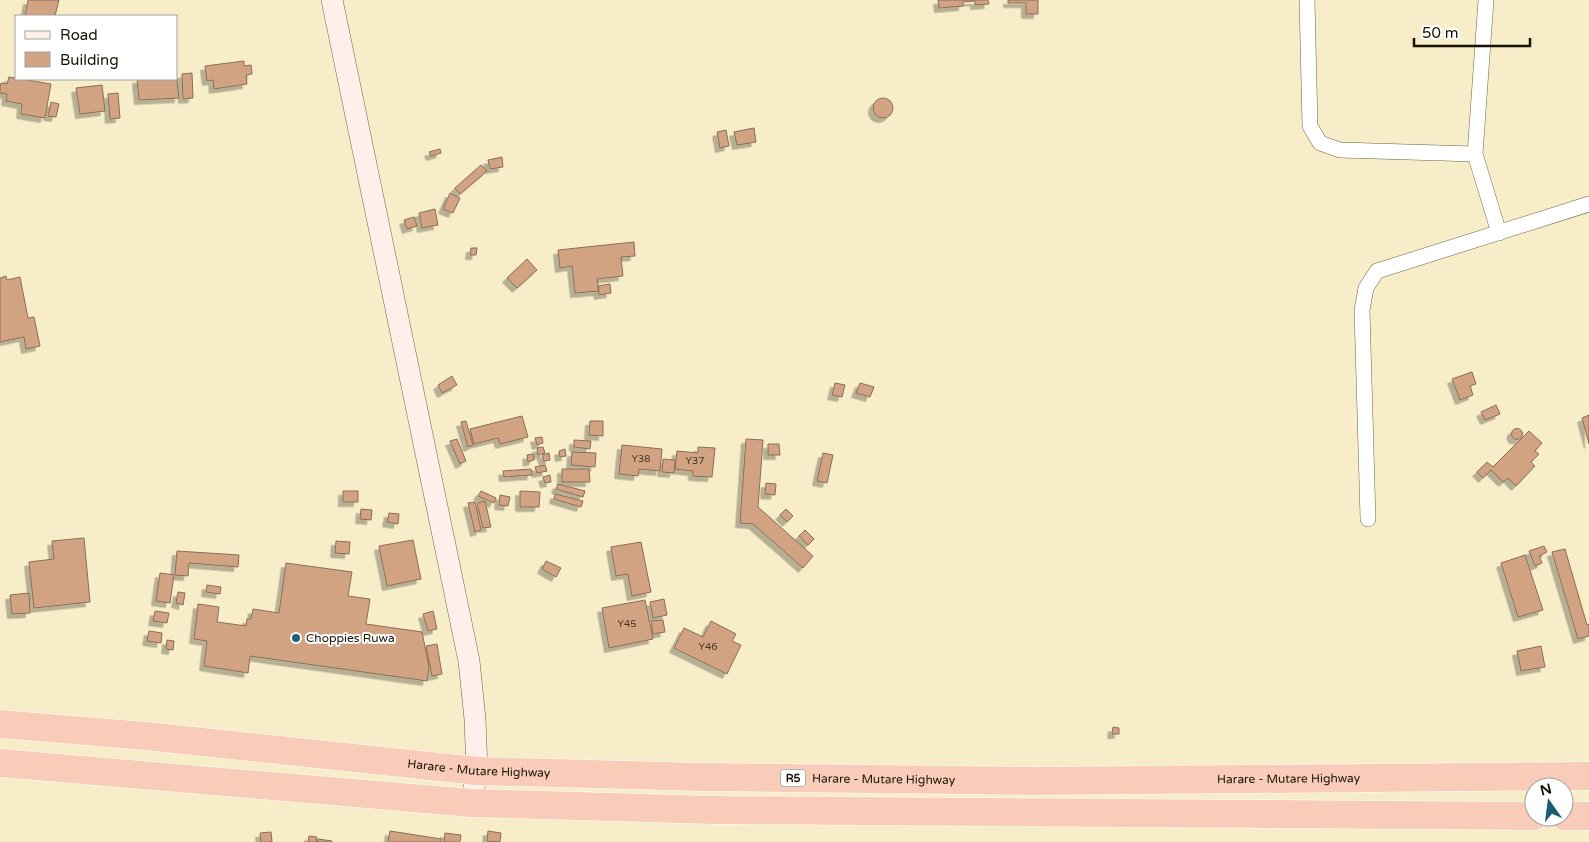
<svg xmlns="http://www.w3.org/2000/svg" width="1589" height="842" font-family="'Varela Round',sans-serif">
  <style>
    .building { fill: #d2a382; stroke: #8a6c57; filter: url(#shadow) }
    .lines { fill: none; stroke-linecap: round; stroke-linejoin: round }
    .street-casing { stroke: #6c6443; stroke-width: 16 }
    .secondary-casing { stroke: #6c6443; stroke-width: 22 }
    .highway-casing { stroke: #fff; stroke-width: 29 }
    .street { stroke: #fff; stroke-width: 15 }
    .secondary { stroke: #fdf0ea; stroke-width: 21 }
    .highway { stroke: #f9ccba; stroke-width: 28 }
    .poi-dot { fill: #1c5e72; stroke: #fff; stroke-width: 2 }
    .labels { text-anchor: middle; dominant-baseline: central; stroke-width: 4; stroke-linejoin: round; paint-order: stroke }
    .number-label { font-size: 10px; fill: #453725 }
    .shield { fill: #fff; stroke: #5c5a51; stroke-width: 1 }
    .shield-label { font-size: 11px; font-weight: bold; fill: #161306 }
    .poi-label { font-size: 12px; fill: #161306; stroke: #fff; text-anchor: start }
    .street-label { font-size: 12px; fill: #161306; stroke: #fff }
  </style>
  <defs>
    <filter id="shadow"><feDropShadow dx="-4.5" dy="4.5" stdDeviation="0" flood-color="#0004"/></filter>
  </defs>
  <rect width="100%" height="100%" fill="#f7eec9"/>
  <!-- building -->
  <path class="building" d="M28,0H59L55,16H25Z
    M938,0H988L989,4L975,5V1L963,2V6L939,8Z
    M1008,0H1038V14H1026V3H1008Z
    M244,61V66L251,65L252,74L246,75L247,84L214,89L213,80L207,81L205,66Z
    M176,73L179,98L139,100L137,79H176Z
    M192,73L193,98L183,99L182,74Z
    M9,77L51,84L45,118L21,114L22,104L6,101L7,94L0,93V88L1,83L7,84Z
    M102,85L105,111L80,114L76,88Z
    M118,93L120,118L110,119L108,94Z
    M873 108a10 10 0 1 1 20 0a10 10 0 1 1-20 0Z
    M51,102L59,104L56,117L48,116Z
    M754,128L756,142L737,145L734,132Z
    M726,130L729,146L720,148L717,132Z
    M440,149L441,153L431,156L429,152Z
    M502,157L503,167L490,169L488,160Z
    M481,165L487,171L460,194L455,188Z
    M450,193L460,198L453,213L443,209Z
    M435,209L438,225L422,228L419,213Z
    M414,217L417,226L407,229L404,220Z
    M634,242L635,256L621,257L623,276L597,279L599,291L575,293L572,266L560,268L558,250Z
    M471,248H477L476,255H470Z
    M527,259L537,270L517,288L507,278Z
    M6,276L7,280L20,277L28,318L34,317L40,346L26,349L24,337L0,342V278Z
    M610,284L611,293L599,295L598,286Z
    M1472,372L1476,384L1470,386L1473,395L1460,400L1452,379Z
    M452,376L457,385L442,393L438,385Z
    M835,383L845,385L842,397L832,395Z
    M860,383L874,387L870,397L856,393Z
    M1496,405L1500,414L1485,420L1481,412Z
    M1589,415V444L1582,418Z
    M522,416L528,437L500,444L498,438L474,444L470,429Z
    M466,421L473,445L468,447L461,422Z
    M590,421H603V436L589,435Z
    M1511.5 434a5.5 5.5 0 1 1 11 0a5.5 5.5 0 1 1-11 0Z
    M1529,431L1542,443L1535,451L1539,454L1531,462L1535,466L1516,486L1508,478L1503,482L1491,470L1483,478L1477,472L1487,462L1493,467Z
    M542,437L543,443L537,445L535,438Z
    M457,439L466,461L460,464L450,441Z
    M746,439L763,440L758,507L813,556L803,568L753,524L740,523Z
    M574,440L591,441L590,449L574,447Z
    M768,444H779L780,455H768Z
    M622,445L662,449L660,471L639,469L638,476L619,474Z
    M543,447L545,453L538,455L537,448Z
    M698,447L715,448L712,477L693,476V471L675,469L677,451L698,453Z
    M565,449L566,456L560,457L559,451Z
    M572,452L596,453L595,467L571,465Z
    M549,453L550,460L544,461L542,455Z
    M823,453L833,455L827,483L817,481Z
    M533,454L534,460L528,462L527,455Z
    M663,459L675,460L674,473L662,472Z
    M545,465L547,471L537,473L535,467Z
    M531,469L532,475L504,477L503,471Z
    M562,469H589L590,482H562Z
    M550,475L551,482L545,483L543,477Z
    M766,483L776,484L775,495L765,494Z
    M558,484L585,491L583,497L556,489Z
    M343,491H358V502H343Z
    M481,491L496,498L494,503L478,496Z
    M520,491L540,492L539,507H520Z
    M555,494L583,501L581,507L554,499Z
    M500,495L510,497L508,506L499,505Z
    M485,501L491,527L483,528L477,503Z
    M475,502L481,530L475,532L468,503Z
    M361,509L372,510L371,520L360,519Z
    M786,509L793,516L787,522L780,515Z
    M389,513L399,514L398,524L387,522Z
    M805,530L814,539L808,545L799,536Z
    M84,538L90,602L34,608L29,562L54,559L52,541Z
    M413,540L421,579L387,586L379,546Z
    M336,541L350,542L349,554L335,553Z
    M641,542L651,592L632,596L628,574L616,576L611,547Z
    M1544,546L1547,552L1539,556L1542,563L1535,566L1529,551Z
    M1565,549L1587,625L1589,624V636L1578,639L1552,552Z
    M177,551L239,555L238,567L189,563L188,576L175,575Z
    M1525,555L1543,610L1518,617L1501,563Z
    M546,561L561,568L556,577L542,569Z
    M286,563L352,572L348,596L370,599L366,624L422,632L429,667L427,681L250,656L248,673L204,666L207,641L194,639L198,604L219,607L217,622L246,626L247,619H251L253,609L279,613Z
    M160,573L174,575L170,603L156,601Z
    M207,585L221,587L220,594L206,592Z
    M178,592L185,593L183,605L176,603Z
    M29,593L30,613L12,614L10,595Z
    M664,599L667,615L653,618L650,602Z
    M645,600L653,639L609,648L602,608Z
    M155,611L169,613L167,623L153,621Z
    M433,611L437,629L428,631L423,614Z
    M663,620L665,632L653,634L651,621Z
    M711,621L736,634L732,641L741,645L727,674L674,648L684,628L703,637Z
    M149,631L162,633L161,643L147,641Z
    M167,640L174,641L173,650L166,649Z
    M437,644L442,674L432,676L426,646Z
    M1541,646L1545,667L1521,671L1517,651Z
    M1113,727L1119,728V734H1112Z
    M390,831L441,839V842H388Z
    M488,831L501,833L500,842L487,841Z
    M271,832L272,842H261L260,833Z
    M445,833L461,835L460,842H444Z
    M309,836L317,837L316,842H308Z
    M318,839L332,841V842H317Z"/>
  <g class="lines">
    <defs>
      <path id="street" d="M1307,0L1310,126L1320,143L1340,150L1475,154
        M1486,0L1475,154L1499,233
        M1368,519L1362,310L1366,288L1377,271L1589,204"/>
      <path id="secondary" d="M332,0L469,661L475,719L477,771L471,803"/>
      <g id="highway">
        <path id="s1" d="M0,724L146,736L477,771L701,777L1036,781L1589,776"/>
        <path d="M0,763L471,803L713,810L1534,816"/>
        <path d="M1564,816H1589"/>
      </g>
    </defs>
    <!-- street casing -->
    <use href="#street" class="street-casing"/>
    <!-- secondary casing -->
    <use href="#secondary" class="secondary-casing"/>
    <!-- highway casing -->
    <use href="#highway" class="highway-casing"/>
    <!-- street -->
    <use href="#street" class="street"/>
    <!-- secondary -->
    <use href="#secondary" class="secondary"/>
    <!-- highway -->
    <use href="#highway" class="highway"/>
  </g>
  <!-- markers -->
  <circle class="poi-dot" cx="296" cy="638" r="5"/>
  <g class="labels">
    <!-- number labels -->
    <g class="number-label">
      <text x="641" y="459">Y38</text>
      <text x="695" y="461">Y37</text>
      <text x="627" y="624">Y45</text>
      <text x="708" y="647">Y46</text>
    </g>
    <!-- shield labels -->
    <rect class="shield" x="780.5" y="769.5" width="25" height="17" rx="4"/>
    <g class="shield-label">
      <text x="793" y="778">R5</text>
    </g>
    <!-- poi labels -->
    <g class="poi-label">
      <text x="306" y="638">Choppies Ruwa</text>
    </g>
    <!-- street labels -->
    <g class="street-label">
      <text stroke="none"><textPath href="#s1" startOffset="481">Harare - Mutare Highway</textPath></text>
      <text stroke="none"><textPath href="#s1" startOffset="1291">Harare - Mutare Highway</textPath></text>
      <text stroke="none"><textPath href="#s1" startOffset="886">Harare - Mutare Highway</textPath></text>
    </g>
  </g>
  <!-- legend -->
  <rect x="15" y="15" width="162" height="65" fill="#ffffff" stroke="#a2a19b"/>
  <rect x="25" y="31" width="25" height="8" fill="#fdf0ea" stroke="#a2a19b"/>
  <text x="60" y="40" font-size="15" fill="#161306">Road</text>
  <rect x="25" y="52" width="25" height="15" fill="#d2a382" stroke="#a2a19b"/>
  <text x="60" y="65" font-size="15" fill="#161306">Building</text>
  <!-- north arrow -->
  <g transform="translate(1549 802) rotate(346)"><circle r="24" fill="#ffffff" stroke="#a2a19b"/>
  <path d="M0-4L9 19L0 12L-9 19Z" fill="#1c5e72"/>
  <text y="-8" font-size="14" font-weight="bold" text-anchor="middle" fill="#161306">N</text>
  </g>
  <!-- scale -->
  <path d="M1414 38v8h116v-8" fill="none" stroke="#161306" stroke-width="2.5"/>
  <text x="1422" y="38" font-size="15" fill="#161306" stroke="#ffffff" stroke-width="4" paint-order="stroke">50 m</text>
</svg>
